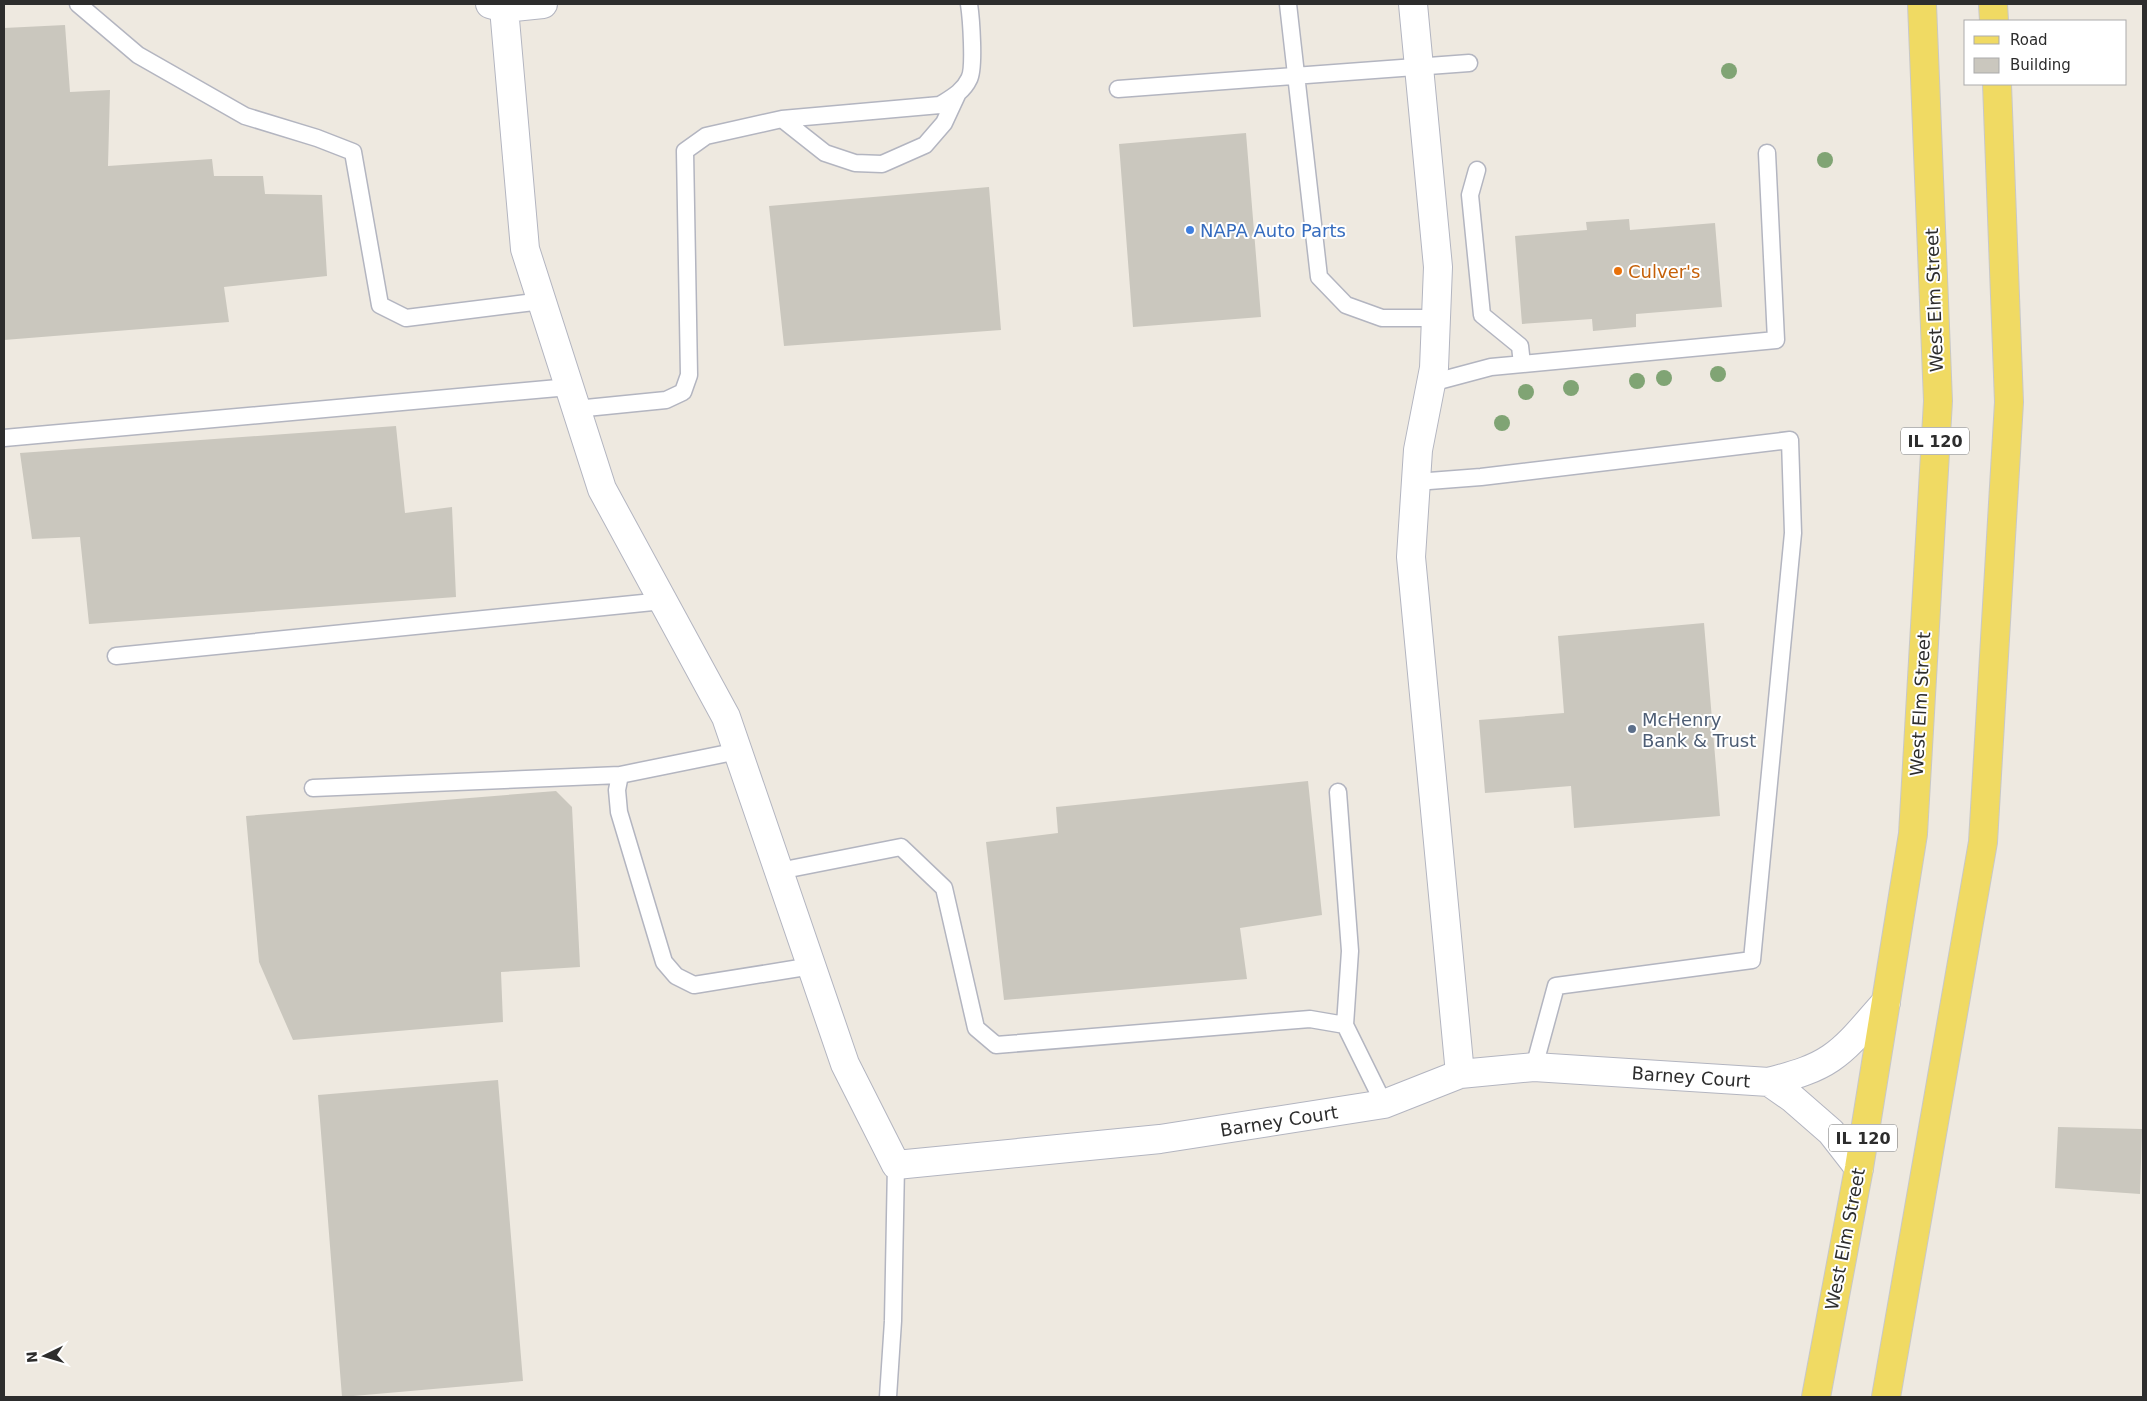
<svg xmlns="http://www.w3.org/2000/svg" width="2147" height="1401" font-family="'DejaVu Sans',sans-serif">
  <style>
    .building { fill: #cac7be }
    .lines { fill: none; stroke-linecap: round; stroke-linejoin: round }
    .lane-casing { stroke: #b3b5c0; stroke-width: 19 }
    .street-casing { stroke: #b3b5c0; stroke-width: 30 }
    .primary-casing { stroke: #c8c8c8; stroke-width: 30 }
    .lane { stroke: #fff; stroke-width: 16 }
    .street { stroke: #fff; stroke-width: 28 }
    .primary { stroke: #f0da63; stroke-width: 28 }
    .tree { fill: #80a474 }
    .shop-dot { fill: #3f7fe0; stroke: #fff; stroke-width: 2 }
    .food-dot { fill: #e8710a; stroke: #fff; stroke-width: 2 }
    .service-dot { fill: #5c6f8a; stroke: #fff; stroke-width: 2 }
    .labels { text-anchor: middle; dominant-baseline: central; stroke-width: 4; stroke-linejoin: round; paint-order: stroke }
    .shield { fill: #fff; stroke: #6c6c6c; stroke-width: 1 }
    .shield-label { font-size: 16px; font-weight: bold; fill: #2d2d2d }
    .shop-label { font-size: 18px; fill: #366cbe; stroke: #fff; text-anchor: start }
    .food-label { font-size: 18px; fill: #c56008; stroke: #fff; text-anchor: start }
    .street-label { font-size: 18px; fill: #2d2d2d; stroke: #fff }
    .service-label { font-size: 18px; fill: #4e5e75; stroke: #fff; text-anchor: start }
  </style>
  <rect width="100%" height="100%" fill="#eee9e0"/>
  <!-- building -->
  <path class="building" d="M65,25L70,92L110,90L108,166L212,159L214,176H263L265,194L322,195L327,276L224,287L229,322L4,340V28Z
    M1246,133L1261,317L1133,327L1119,144Z
    M989,187L1001,330L784,346L769,206Z
    M1629,219L1630,230L1715,223L1722,307L1636,314V327L1593,331L1592,319L1522,324L1515,236L1587,230L1586,222Z
    M396,426L405,513L452,507L456,597L89,624L80,537L32,539L20,453Z
    M1704,623L1720,816L1574,828L1571,786L1485,793L1479,720L1564,713L1558,636Z
    M1308,781L1322,915L1240,928L1247,979L1004,1000L986,842L1058,833L1056,807Z
    M556,791L572,807L580,967L501,972L503,1022L293,1040L259,962L246,816Z
    M498,1080L523,1381L342,1397L318,1095Z
    M2058,1127L2142,1129L2140,1194L2055,1188Z"/>
  <g class="lines">
    <defs>
      <path id="lane" d="M78,4L138,55L245,116L317,138L353,152L380,305L406,318L542,301
        M1288,4L1319,277L1346,305L1382,318H1436
        M1118,89L1469,63
        M782,119L825,153L855,163L882,164L925,145L944,123L957,95
        M1477,170L1470,195L1482,315L1520,346L1522,364
        M1431,383L1491,367L1776,340L1767,153
        M576,409L666,400L683,392L689,375L685,151L706,136L782,119L940,105C951,98 963,92 969,79C975,69 971,17 969,4
        M4,438L569,387
        M1416,482L1481,477L1790,440L1793,533L1752,960L1556,986L1534,1067
        M116,656L663,601
        M738,751L620,775L617,790L619,812L664,962L676,976L694,985L812,966
        M313,788L620,775
        M1338,792L1350,951L1345,1025
        M779,871L901,847L944,888L976,1028L996,1045L1310,1019L1345,1025L1384,1104
        M888,1397L893,1321L896,1165"/>
      <path id="street" d="M490,4L504,8L543,4
        M1413,4L1438,267L1434,368L1418,450L1411,557L1460,1074
        M504,8L525,249L602,489L726,717L845,1064L896,1165L1160,1139L1384,1104L1460,1074L1534,1067L1769,1082C1790,1076 1812,1071 1831,1058C1852,1044 1869,1020 1886,1002
        M1769,1082L1792,1098L1831,1132L1859,1168"/>
      <path id="primary" d="M1993,4L1994,21
        M1816,1397L1859,1168L1913,834L1938,401L1922,4
        M1886,1397L1983,842L2009,402L1997,84"/>
    </defs>
    <!-- lane casing -->
    <use href="#lane" class="lane-casing"/>
    <!-- street casing -->
    <use href="#street" class="street-casing"/>
    <!-- primary casing -->
    <use href="#primary" class="primary-casing"/>
    <!-- lane -->
    <use href="#lane" class="lane"/>
    <!-- street -->
    <use href="#street" class="street"/>
    <!-- primary -->
    <use href="#primary" class="primary"/>
  </g>
  <!-- trees -->
  <g class="tree">
    <circle cx="1729" cy="71" r="8"/>
    <circle cx="1825" cy="160" r="8"/>
    <circle cx="1718" cy="374" r="8"/>
    <circle cx="1664" cy="378" r="8"/>
    <circle cx="1637" cy="381" r="8"/>
    <circle cx="1571" cy="388" r="8"/>
    <circle cx="1526" cy="392" r="8"/>
    <circle cx="1502" cy="423" r="8"/>
  </g>
  <!-- markers -->
  <circle class="shop-dot" cx="1190" cy="230" r="5"/>
  <circle class="food-dot" cx="1618" cy="271" r="5"/>
  <circle class="service-dot" cx="1632" cy="729" r="5"/>
  <g class="labels">
    <!-- shield labels -->
    <g class="shield">
      <rect x="1901" y="427.5" width="68" height="27" rx="4"/>
      <rect x="1829" y="1124.5" width="68" height="27" rx="4"/>
    </g>
    <g class="shield-label">
      <text x="1935" y="441">IL 120</text>
      <text x="1863" y="1138">IL 120</text>
    </g>
    <!-- shop labels -->
    <g class="shop-label">
      <text x="1200" y="230">NAPA Auto Parts</text>
    </g>
    <!-- food labels -->
    <g class="food-label">
      <text x="1628" y="271">Culver's</text>
    </g>
    <!-- street labels -->
    <g class="street-label">
      <text transform="translate(1934 300) rotate(-92)">West Elm Street</text>
      <text transform="translate(1920 704) rotate(-87)">West Elm Street</text>
      <text transform="translate(1691 1077) rotate(4)">Barney Court</text>
      <text transform="translate(1279 1121) rotate(-9)">Barney Court</text>
      <text transform="translate(1845 1239) rotate(-79)">West Elm Street</text>
    </g>
    <!-- service labels -->
    <g class="service-label">
      <text x="1642" y="719">McHenry<tspan x="1642" dy="21">Bank &amp; Trust</tspan></text>
    </g>
  </g>
  <!-- border -->
  <rect width="2147" height="1401" fill="none" stroke="#2d2d2d" stroke-width="10"/>
  <!-- legend -->
  <rect x="1964" y="20" width="162" height="65" fill="#ffffff" stroke="#ababab"/>
  <rect x="1974" y="36" width="25" height="8" fill="#f0da63" stroke="#ababab"/>
  <text x="2010" y="45" font-size="15" fill="#2d2d2d">Road</text>
  <rect x="1974" y="58" width="25" height="15" fill="#cac7be" stroke="#ababab"/>
  <text x="2010" y="70" font-size="15" fill="#2d2d2d">Building</text>
  <!-- north arrow -->
  <g transform="translate(45 1356) rotate(265)" stroke="#ffffff" stroke-width="4" paint-order="stroke">
  <path d="M0-4L9 19L0 12L-9 19Z" fill="#2d2d2d"/>
  <text y="-8" font-size="14" font-weight="bold" text-anchor="middle" fill="#2d2d2d">N</text>
  </g>
</svg>
